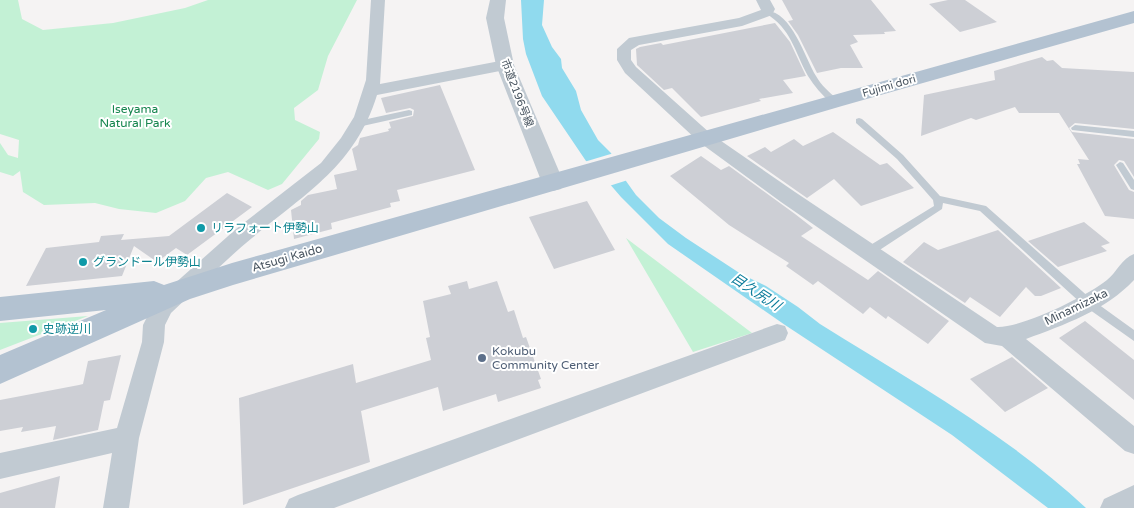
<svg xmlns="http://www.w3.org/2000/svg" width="1134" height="508" font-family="'Varela Round','Noto Sans JP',sans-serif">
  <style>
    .green { fill: #c3f1d5 }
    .water { fill: #90daee }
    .pier { fill: #f5f3f3 }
    .building { fill: #cdcfd5 }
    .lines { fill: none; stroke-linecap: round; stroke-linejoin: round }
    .service { fill: #c1cad2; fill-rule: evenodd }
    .minor { fill: #c1cad2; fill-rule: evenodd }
    .tertiary { fill: #c1cad2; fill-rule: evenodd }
    .primary { fill: #b3c2d1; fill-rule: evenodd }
    .culture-dot { fill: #0f9aa8; stroke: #fff; stroke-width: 2 }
    .service-dot { fill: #5c6f8a; stroke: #fff; stroke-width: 2 }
    .labels { text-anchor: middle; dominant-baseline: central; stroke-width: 4; stroke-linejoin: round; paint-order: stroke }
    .far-street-label { font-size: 11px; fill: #4a5661; stroke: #fff }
    .park-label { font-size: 12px; fill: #17864f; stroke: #fff }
    .culture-label { font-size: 12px; fill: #0d838f; stroke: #fff; text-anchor: start }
    .street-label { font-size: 12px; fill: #4a5661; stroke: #fff }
    .service-label { font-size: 12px; fill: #4e5e75; stroke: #fff; text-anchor: start }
    .water-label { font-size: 14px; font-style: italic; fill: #0c7c9b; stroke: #fff }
  </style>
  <rect width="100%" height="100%" fill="#f5f3f3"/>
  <!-- green -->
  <path class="green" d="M0,0H18L22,19L43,30L113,23L185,8L208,0H357L328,56L318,90L294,108L295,120L320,132L319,139L282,184L268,190L228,172L206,178L185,201L156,213L119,209L95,203L44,205L23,192L20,171L13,176L0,172V143L8,155L18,158L19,140L0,134Z
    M626,238L752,333L693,352Z
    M88,316L0,350V323Z"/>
  <!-- water -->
  <path class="water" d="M521,0H544L542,25L552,47L561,59L562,68L576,91L581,110L598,140L611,153L626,181L636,195L659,218L686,238L741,274L766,286L798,307L820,324C911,381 1007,434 1086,508H1048L952,435L785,325L668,244L621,197L602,175L586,161L542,96L526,54L523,39Z"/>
  <!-- pier -->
  <path class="pier" d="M614,153L628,180L609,186L584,162Z"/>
  <!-- building -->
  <path class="building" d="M782,0H871L896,31L884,32L885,34L853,35L858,42L850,45L863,68H841L817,73L798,35L788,21L793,20Z
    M948,0H965L997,22L960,32L929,4Z
    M775,23L790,42L806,76L783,80L793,93L759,99L761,101L701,117L672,88L664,90L637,65L636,49L640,47L661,43L663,45Z
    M1042,57L1047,61L1053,60L1062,68L1134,72V129L1075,123L1069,128L1072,132L1134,139V177L1124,161L1119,160L1114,165L1129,190L1134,192V219L1105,216L1077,164H1080L1078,159L1089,160L1059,113H1019L1015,107L976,120L971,118L921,136L924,95L995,80L994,71Z
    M440,85L475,170L397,190L400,201L390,203L391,207L331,223L332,229L294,239L291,210L301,205V201L308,195L337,189L334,175L357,170L352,149L358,145L360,138L389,131L388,129L391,128L389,122L413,116L414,110L410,108L386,113L381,98Z
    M833,132L880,165L887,163L914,188L861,206L834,179L807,198L747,156L765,147L771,152L794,139L803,146Z
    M701,156L721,170L729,166L795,214L813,228L801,236L868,280L878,271L949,321L928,344L888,316L886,319L870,307L863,314L818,281L813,285L786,266L789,263L729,225L670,176Z
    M227,193L252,207L187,255L176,248L157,262L134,246L122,276L26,286L46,248L99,242L101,236L124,234L121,240L169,236Z
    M587,201L615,250L554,269L529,217Z
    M1084,222L1110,243L1101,246L1107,251L1058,267L1028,241Z
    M998,230L1061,288L1041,296H1035L1026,287L1000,317L970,297L965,303L903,262L924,242L938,250Z
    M467,281L469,289L497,281L508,312L514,310L523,338L526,337L541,379L538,380L541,388L498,402L496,394L443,411L438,387L361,411L370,462L243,505L239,398L353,364L356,383L431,360L426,338L430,337L423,301L451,294L448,286Z
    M1085,321L1134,360V400L1059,338Z
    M121,355L110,400L104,401L98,430L53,440L56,426L21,432L23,427L0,431V400L79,385L83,384L88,361Z
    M1012,357L1048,388L1005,412L970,379Z
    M60,476L55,508H0V493Z"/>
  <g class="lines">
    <!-- service -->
    <path class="service" d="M765,11C791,9 805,58 816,76C821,85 829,92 837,99V103H831C822,95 814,86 808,76C794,51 792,29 765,13Z
      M409,110L412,111V115L358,127L354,124L358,121Z
      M859,118L862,119L903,155L940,196L986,206L1091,299L1134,330V341L1083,305L980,211L943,203L942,209L872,255H864L863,252L864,249L934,206L933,200L897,159L856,123V119Z
      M1075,125L1134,131V137L1072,130L1071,128Z
      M1120,162L1123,163L1134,180V190L1131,189L1116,165Z"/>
    <!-- minor -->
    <path class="minor" d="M371,0H385L380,84L505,60L510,62L513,65L510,68L505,70L377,95C355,166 306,193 252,238C224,261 198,288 171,313L165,325L164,342L139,438L129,508H103L112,453L0,479V453L117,428L142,342L143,325L155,301L236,229L321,163L341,138L354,117L366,80Z
      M756,0H770L775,9L772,15L742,26L639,45L631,50V60L636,67L711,134L795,192L997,327C1022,328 1087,296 1107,280C1117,272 1122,258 1134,254V280C1106,310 1064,325 1026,339L1134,426V454L1125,451L1002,346L985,343L781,202L699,142L625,73L617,60V49L629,38L739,18L761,10Z
      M777,324L785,326L788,333L785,340L334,508H285L289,499L298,495Z
      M1134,485V508H1100L1104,499Z"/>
    <!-- tertiary -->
    <path class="tertiary" d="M490,0H506L504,18L514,65L564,183L561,189L553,191L545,189L542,183L496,65L486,18Z"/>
    <!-- primary -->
    <path class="primary" d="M1134,11V23L842,106L233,285L190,299L0,384V355L106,310L0,321V297L154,281L164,285L232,263Z"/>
  </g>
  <!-- markers -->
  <g class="culture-dot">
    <circle cx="201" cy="228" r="5"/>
    <circle cx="83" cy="262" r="5"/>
    <circle cx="33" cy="329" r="5"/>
  </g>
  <circle class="service-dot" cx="482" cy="358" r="5"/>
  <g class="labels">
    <!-- far-street labels -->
    <g class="far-street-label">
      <text transform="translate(889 86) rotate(-16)">Fujimi dori</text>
      <text transform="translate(517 93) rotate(69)">市道2196号線</text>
    </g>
    <!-- park labels -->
    <g class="park-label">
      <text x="135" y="109">Iseyama<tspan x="135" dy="14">Natural Park</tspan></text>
    </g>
    <!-- culture labels -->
    <g class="culture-label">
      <text x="211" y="228">リラフォート伊勢山</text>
      <text x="93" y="262">グランドール伊勢山</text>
      <text x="43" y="329">史跡逆川</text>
    </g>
    <!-- street labels -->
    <g class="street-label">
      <text transform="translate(287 258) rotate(-16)">Atsugi Kaido</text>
      <text transform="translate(1076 307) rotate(-26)">Minamizaka</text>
    </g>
    <!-- service labels -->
    <g class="service-label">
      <text x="492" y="351">Kokubu<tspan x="492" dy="14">Community Center</tspan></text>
    </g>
    <!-- water labels -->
    <g class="water-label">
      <text transform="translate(756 292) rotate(33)">目久尻川</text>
    </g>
  </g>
</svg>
